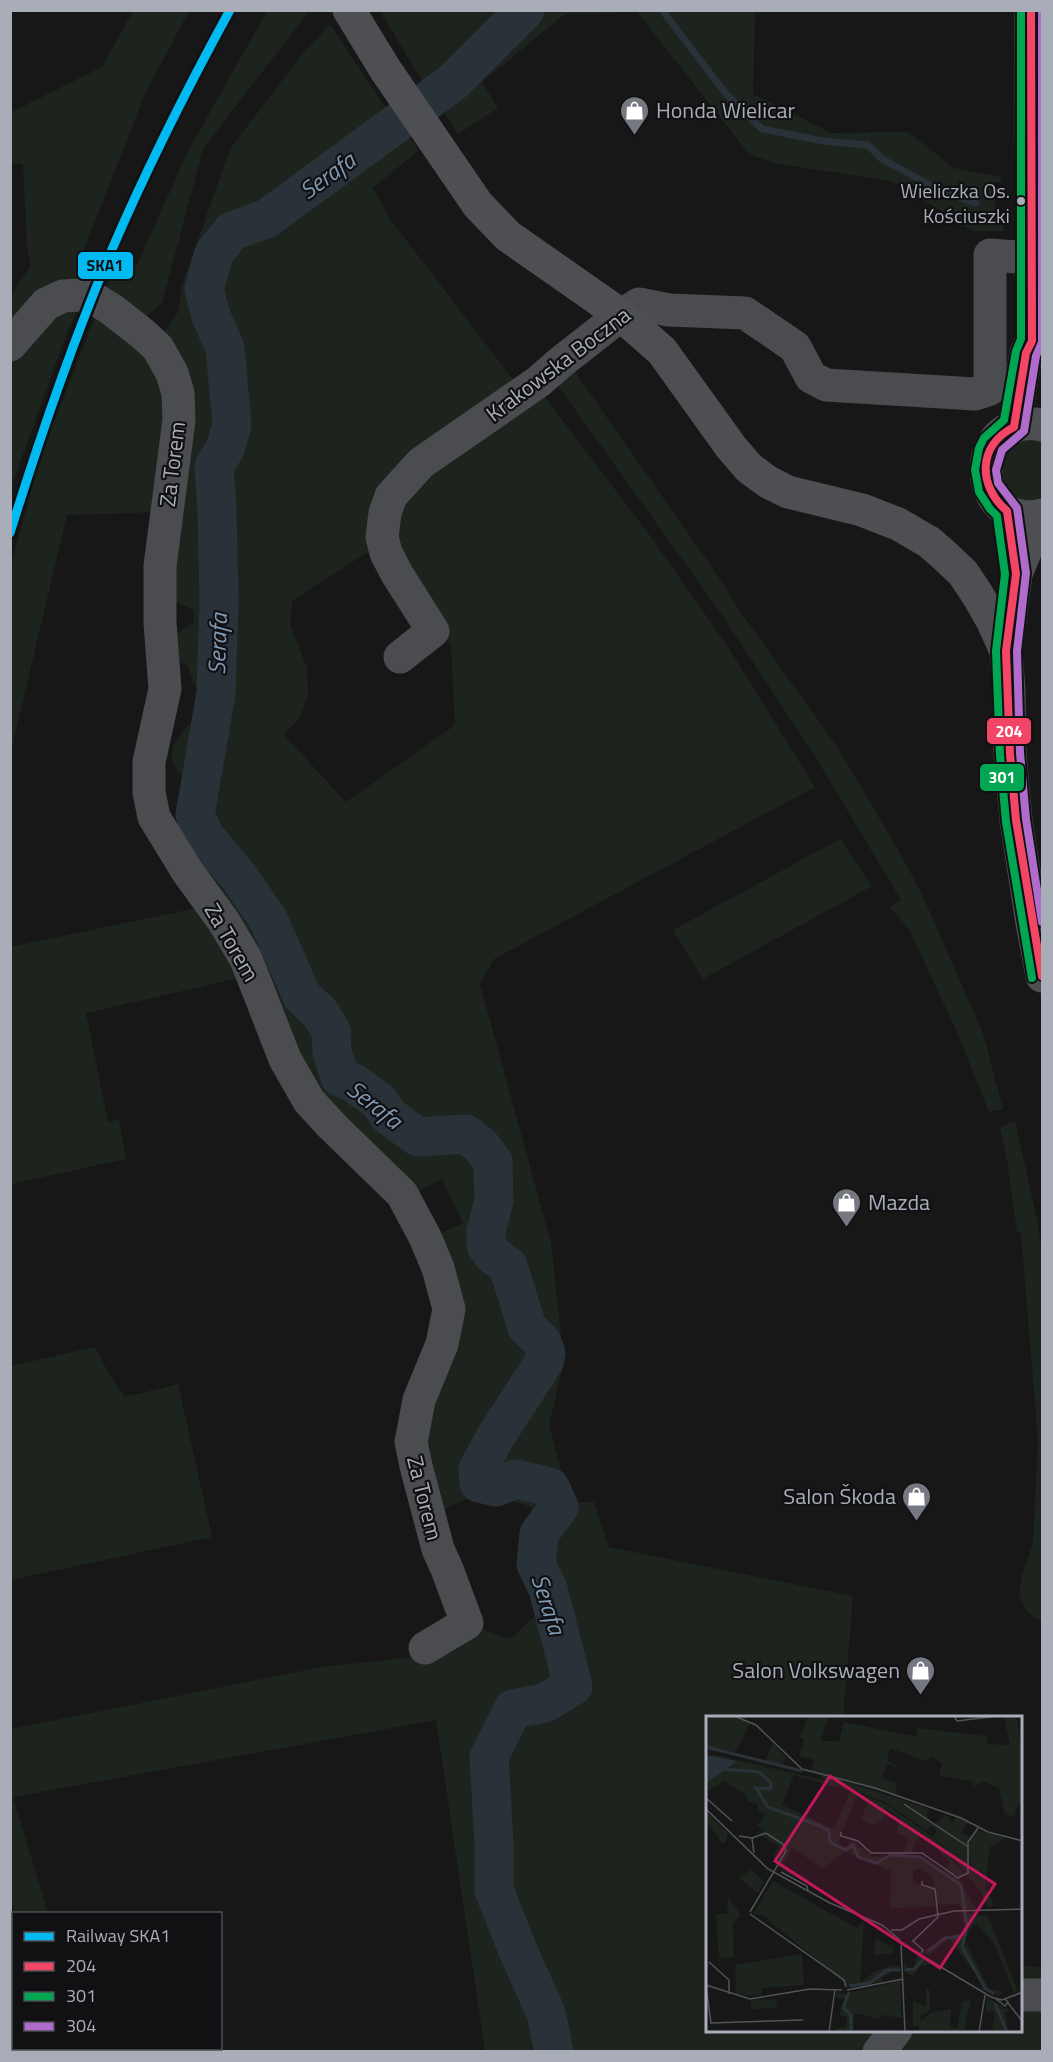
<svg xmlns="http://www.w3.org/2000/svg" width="1053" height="2062" font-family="'Titillium Web',sans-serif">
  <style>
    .green { fill: #1d241e }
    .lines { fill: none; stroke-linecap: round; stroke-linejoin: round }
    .stream { stroke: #2a3239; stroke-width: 7 }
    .river { stroke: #2a3239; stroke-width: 39 }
    .minor { stroke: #4b4c50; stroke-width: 33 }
    .major { stroke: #4d4f52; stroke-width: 33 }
    .bus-1-casing { stroke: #111113; stroke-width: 12 }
    .bus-2-casing { stroke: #111113; stroke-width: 12 }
    .bus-3-casing { stroke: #111113; stroke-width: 12 }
    .bus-1 { stroke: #f34667; stroke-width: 8 }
    .bus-2 { stroke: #00a651; stroke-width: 8 }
    .bus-3 { stroke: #b06ccc; stroke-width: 8 }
    .rail-1-casing { stroke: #111113; stroke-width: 14 }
    .rail-1 { stroke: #00baf1; stroke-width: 9 }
    .bus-dot { fill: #a8adb8; stroke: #111113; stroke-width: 2 }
    .labels { text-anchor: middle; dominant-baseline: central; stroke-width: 4.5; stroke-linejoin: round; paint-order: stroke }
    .bus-label { font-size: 20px; fill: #a8adb8; stroke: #111113; text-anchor: end }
    .poi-label { font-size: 22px; fill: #a8adb8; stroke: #111113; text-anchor: start }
    .street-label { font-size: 22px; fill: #a8adb8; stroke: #111113 }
    .water-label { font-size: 24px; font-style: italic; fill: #7f9bb3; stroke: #111113 }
    .inset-river { fill: none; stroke: #2a3239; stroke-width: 3 }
    .inset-road { fill: none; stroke: #515357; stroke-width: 1.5 }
    .view { fill: #c2185b; fill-opacity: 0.15; stroke: #c2185b; stroke-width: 3 }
    .inset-edge { fill: none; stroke: #a8adb8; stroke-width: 3 }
    .line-badge { stroke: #111113; stroke-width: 2 }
    .badge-label { font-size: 16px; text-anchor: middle; font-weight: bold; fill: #fff }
    .pale-badge-label { font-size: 16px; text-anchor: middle; font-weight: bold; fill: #111 }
  </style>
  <rect width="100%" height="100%" fill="#171717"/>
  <!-- green -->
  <path class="green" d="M133,11H189L145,94L82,254L101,252L85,291L11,336V295L31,265L27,247L23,164H11L10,113L102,67Z
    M267,11H309L203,149L162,303L144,318L103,297L118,259L132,276L188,151Z
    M380,11H755L753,94L832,133L908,132L954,168L1002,177L1001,182H995V217L1003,218L1004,231H973L892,181L778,164L750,155L637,12L565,14L482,82L498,108L458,134L418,74Z
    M330,24L381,101L419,150L373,188L390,219L518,386L401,474L376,549L360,557L292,601L290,624L307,668L308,694L300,717L284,735L346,802L455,725L451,646L392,543L398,497L543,394L651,537L728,647L815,787L494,959L480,984L551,1243L564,1362L549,1425L570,1503L594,1502L609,1547L853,1596L843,1717H708V2030H1022V1966L1042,1967V2051H485L436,1720L13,1797L48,1913H14L11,1900V1729L322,1667L450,1653L478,1628L510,1639L542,1610L537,1590L522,1555L532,1507L483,1492L437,1512L418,1444L452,1336L430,1239L463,1223L442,1179L409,1196L313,1096L179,829L181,816L192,791L187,779L177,771L172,759L173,746L181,734L198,713L203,701L191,677L188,665L175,661L174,636L194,622L193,610L168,598L171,358L165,330L178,312L182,285L230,149L298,59Z
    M81,301L62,346L11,488V356L31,328Z
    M98,309L165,373L161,512L67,515L11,751V565L40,458Z
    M573,369L722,582L735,604L836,745L896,846L921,892L983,1033L1003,1109L989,1112L957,1032L909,929L890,907L901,900L816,758L722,615L556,383Z
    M1020,441H1042V500H1018C1014,495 1007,491 1004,486C993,470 1005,449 1020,441Z
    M840,839L872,886L703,979L673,930Z
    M202,907L244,977L86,1013L108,1122L119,1119L126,1159L11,1184L10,947Z
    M1015,1121L1038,1224L1042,1254V1620L1036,1619L1027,1611L1019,1596L1022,1576L1033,1543L1038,1441L1021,1233L1017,1232L1007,1160L1000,1127Z
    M95,1347L108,1372L125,1397L178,1384L212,1537L11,1580V1366Z"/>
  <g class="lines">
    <!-- stream -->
    <path class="stream" d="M662,10L726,94L762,129L823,141L868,145L882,159L941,191L976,203"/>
    <!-- river -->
    <path class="river" d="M525,10L453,82L266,219L232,231L214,253L204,289L211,316L225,348L232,425L225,449L214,466L217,510L219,601L216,693L195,815L205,837L239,877L269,921L302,996L320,1013L331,1031L332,1052L340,1077L352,1082L379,1101L389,1116L418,1137L466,1134L481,1146L493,1162L494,1200L486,1232V1245L493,1255L508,1266L527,1327L541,1341L546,1353L544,1362L496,1436L478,1469L479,1483L496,1487L516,1479L550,1487L559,1507L539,1534L536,1564L548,1589L573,1686L545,1703L513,1709L489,1757L494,1843V1890L519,1953L546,2013L554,2052"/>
    <!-- minor -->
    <path class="minor" d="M10,345L46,304L63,296L81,295L98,301L111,309L143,334L158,348L172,373L178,393L179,420L160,566V623L165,689L149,762V792L154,817L187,871L224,922L246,959L285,1059L309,1101L332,1126L402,1194L425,1237L438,1268L449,1309L442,1344L419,1400L411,1442L416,1466L438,1549L447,1569L467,1623L425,1648
      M400,657L433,631L397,574L386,553L382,537L385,513L391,496L421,463L538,382L561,362L621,315L639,304L669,310L745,313L795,347L811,377L826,385L975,394L990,389V255L1032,258
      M1022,1995H1042
      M879,2052L896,2030"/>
    <!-- major -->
    <path class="major" d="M349,10L385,69L478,205L508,236L621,315L662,351L731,447L749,468L768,482L788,492L862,510L898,524L929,542L944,555L963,573L977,594L992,620L1006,651
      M1042,425C965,411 970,532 1042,515
      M1014,427L1026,353L1032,341L1031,10
      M1040,516L1016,574L1006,651L1009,690L1010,754L1016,820L1032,923L1042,976"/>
    <defs>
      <path id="bus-1" d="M1031,10L1032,341L1026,353L1014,427C977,446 978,486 1007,511L1016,574L1006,651L1010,754L1016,820L1042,976"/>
      <path id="bus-2" d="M1021,10V339L1016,351L1004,420L984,438L979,448L975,470L979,492L990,509L997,516L1005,574L996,651L1000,755L1006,822L1032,978"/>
      <path id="bus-3" d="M1042,10V342L1036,356L1024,431L1002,450L996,470L998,483L1017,508L1026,573L1017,651L1020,753L1026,819L1042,922"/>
    </defs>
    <!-- bus-1 casing -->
    <use href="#bus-1" class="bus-1-casing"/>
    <!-- bus-2 casing -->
    <use href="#bus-2" class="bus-2-casing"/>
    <!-- bus-3 casing -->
    <use href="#bus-3" class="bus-3-casing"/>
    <!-- bus-1 -->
    <use href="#bus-1" class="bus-1"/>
    <!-- bus-2 -->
    <use href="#bus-2" class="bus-2"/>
    <!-- bus-3 -->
    <use href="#bus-3" class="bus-3"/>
    <defs>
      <path id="rail-1" d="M10,533C38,443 68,355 104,268C141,180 184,94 230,10"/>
    </defs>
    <!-- rail-1 casing -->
    <use href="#rail-1" class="rail-1-casing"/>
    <!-- rail-1 -->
    <use href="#rail-1" class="rail-1"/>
  </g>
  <!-- icons -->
  <defs>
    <symbol id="shop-pin" viewBox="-11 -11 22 30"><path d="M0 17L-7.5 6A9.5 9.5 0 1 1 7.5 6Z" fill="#757880" stroke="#111113"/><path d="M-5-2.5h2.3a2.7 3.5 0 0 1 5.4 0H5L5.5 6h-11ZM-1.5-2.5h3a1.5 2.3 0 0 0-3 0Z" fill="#fff"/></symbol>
  </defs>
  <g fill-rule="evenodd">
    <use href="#shop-pin" x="618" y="94" width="33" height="45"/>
    <use href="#shop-pin" x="830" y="1186" width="33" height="45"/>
    <use href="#shop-pin" x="900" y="1480" width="33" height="45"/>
    <use href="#shop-pin" x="904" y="1654" width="33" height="45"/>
  </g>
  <!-- markers -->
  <circle class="bus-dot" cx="1021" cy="201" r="5"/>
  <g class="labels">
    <!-- bus labels -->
    <g class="bus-label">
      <text x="1010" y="190">Wieliczka Os.<tspan x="1010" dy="25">Kościuszki</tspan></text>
    </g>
    <!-- poi labels -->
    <g class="poi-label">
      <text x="656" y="110">Honda Wielicar</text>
      <text x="868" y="1202">Mazda</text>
      <text x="896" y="1496" text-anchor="end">Salon Škoda</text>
      <text x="900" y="1670" text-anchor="end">Salon Volkswagen</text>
    </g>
    <!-- street labels -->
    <g class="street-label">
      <text transform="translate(558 364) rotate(-37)">Krakowska Boczna</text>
      <text transform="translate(172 464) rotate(-83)">Za Torem</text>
      <text transform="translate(232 942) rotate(60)">Za Torem</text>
      <text transform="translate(425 1498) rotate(76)">Za Torem</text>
    </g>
    <!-- water labels -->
    <g class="water-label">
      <text transform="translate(327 175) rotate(-36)">Serafa</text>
      <text transform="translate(217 644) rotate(-88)">Serafa</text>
      <text transform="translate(375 1104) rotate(38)">Serafa</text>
      <text transform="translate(549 1604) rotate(72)">Serafa</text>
    </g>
  </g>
  <!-- overview -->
  <g transform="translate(706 1716)">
    <rect width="316" height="316" fill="#171717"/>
    <path d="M0,0H25L44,7L29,37L60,44L67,27L80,42L77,49L115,60L0,33ZM102,0H123L115,25H133L138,6L212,21L210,12L280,20L282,28L304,29L298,0H310L316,32V88L312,89L308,100L299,99L293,72L278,66L267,70L266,65L233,60L236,47L226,41L220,45L184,32L181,45L194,52L181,48L176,62L191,67L189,79L105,55L108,44L93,40L98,23L94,21ZM0,37L126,66L180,88L229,123L259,159L253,161L240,154L244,146L214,116L206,136H198L203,122L190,117L195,103L181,93L176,105H171L169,110L155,104L163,83L151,77L132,127L141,132L145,124L167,141L213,139L254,164L270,193H255L254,188L231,189L226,160L215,152L207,154V166L227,172L229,191L184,192L185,155L139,135L117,153L87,132L75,152L102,163L101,167L74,153L67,140L73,130L49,116L59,115L51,109L60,98L51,95L52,89L41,85L40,79L19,65L0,76V67L20,51L16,43ZM88,59L144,75L128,113L76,89ZM116,58L224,93L220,98L226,107H232L240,98L246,108L250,101L262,106L256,117L263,120L261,158L227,120L231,115L226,110L220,114L179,86L115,62ZM0,96L22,117L19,127L15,126L0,104ZM270,114L299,122L284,131L279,172L288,190L281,191L274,174L261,159V143L266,156L275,161L277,156L268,155L261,141L265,120ZM45,154L58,165L52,177L33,162ZM67,165L151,212L158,205L154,267L168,256L187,249L194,250V254H184V258L176,261L177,266L142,270L58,200L47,198ZM22,180L35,199L27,207L28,241L13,242L10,198H21ZM255,197L282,200L312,276L308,277L289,229L271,208L264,212L259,225L283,273L296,275L297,278L292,280L276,274V266L243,223L223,239L218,236L238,220L255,218L259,212ZM169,222L185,230L188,225L187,237L169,239ZM212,237L226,248L214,250L207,260L198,256V246L201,251L208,252ZM96,238L98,269L56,272L55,280L30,278L29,249ZM194,265L196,302L175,299L173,303L148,297L147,316H131V312L140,311L141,301L133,299L139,283L130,282V276L140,278ZM220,272L224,275V294L214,300L215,306L224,297L245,293L244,310L251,313L256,286L265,283L258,314L213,316V310H207V285L220,290ZM280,281L304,295L299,296L302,316H286L289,296L280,295ZM70,283L71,292L45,293V284Z" fill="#1d241e" fill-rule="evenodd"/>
    <path d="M0,39L30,45L29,47L0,67Z" fill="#2a3239"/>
    <path class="inset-river" d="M0,31L96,55M14,53L53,56L65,67L64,73L50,72L62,91L112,109L123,115L124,126L139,134L147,129L152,141L170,147L185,139L214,141L255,169L261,211L256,231L279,272L288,278M222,235L239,222L256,220M199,254L208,253L217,243M143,270L164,267L181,254H194M143,276L137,292L145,299V316M289,287L301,316"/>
    <path class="inset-road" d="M28,0L50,9L96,53L169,72L255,102L282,116L317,125M248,0L251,5L292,0M0,82L26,105M198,88L261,130M0,93L62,153L124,187L176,209L194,224M135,116V120L152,125L165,137H216L252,162L262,157V126L272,112M33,120L46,122L48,137M75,156L101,170L102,175M44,196L80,135L77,128L60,117L46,122M44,198L138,264L140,271M185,214H196L213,203L248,195L317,193M195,229L199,316M200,230L285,281L296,284L317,276M215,237L217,234L207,225L232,201L229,173L216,169V165M3,246L23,264V278M0,269L44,283L104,273L136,274M0,270L5,307L97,304M141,274L197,263M290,283L299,290L302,286L299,283M302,287L317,306M123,316L129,273M273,316L279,279"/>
    <path class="view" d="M124,60L289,168L234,252L69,145Z"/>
    <rect width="316" height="316" class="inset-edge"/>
  </g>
  <g class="line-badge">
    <rect x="77" y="251" width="57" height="29" rx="6" fill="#00baf1"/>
    <rect x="986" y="717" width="46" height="28" rx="6" fill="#f34667"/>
    <rect x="979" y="763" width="46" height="29" rx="6" fill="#00a651"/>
  </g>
  <g class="badge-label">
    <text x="1009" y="737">204</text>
    <text x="1002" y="783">301</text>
  </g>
  <g class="pale-badge-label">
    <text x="105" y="271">SKA1</text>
  </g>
  <!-- border -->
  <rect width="1053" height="2062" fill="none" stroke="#a8adb8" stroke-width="24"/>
  <!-- legend -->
  <rect x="12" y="1912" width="210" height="138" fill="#111113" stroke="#4d4f55" stroke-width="1.5"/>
  <rect x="24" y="1932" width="30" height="9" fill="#00baf1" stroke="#4d4f55" stroke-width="1.5"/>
  <text x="66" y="1942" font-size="18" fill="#a8adb8">Railway SKA1</text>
  <rect x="24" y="1962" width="30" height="9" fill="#f34667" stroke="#4d4f55" stroke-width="1.5"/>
  <text x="66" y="1972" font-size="18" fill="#a8adb8">204</text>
  <rect x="24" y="1992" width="30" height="9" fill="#00a651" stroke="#4d4f55" stroke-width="1.5"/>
  <text x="66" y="2002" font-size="18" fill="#a8adb8">301</text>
  <rect x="24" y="2022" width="30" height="9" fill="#b06ccc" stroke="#4d4f55" stroke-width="1.5"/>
  <text x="66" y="2032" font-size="18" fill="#a8adb8">304</text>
</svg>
